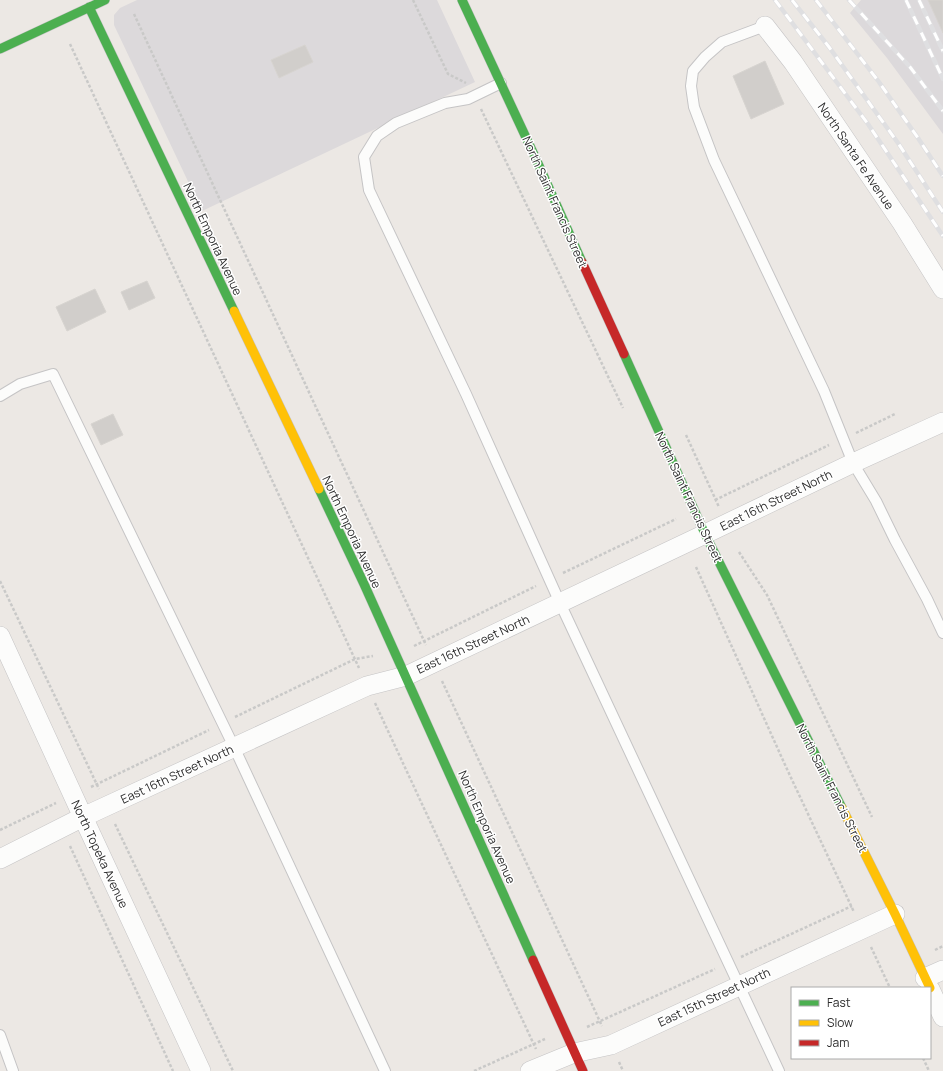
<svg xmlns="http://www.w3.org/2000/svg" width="943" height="1071" font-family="Manrope,sans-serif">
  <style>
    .industrial { fill: #dcd9db }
    .building { fill: #d1cecb; stroke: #d7d4d0 }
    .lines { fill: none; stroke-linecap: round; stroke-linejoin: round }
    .lane-casing { stroke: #c5c4c5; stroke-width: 12 }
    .street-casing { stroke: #c5c4c5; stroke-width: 20 }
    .fast-casing { stroke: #c5c4c5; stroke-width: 10 }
    .slow-casing { stroke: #c5c4c5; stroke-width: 10 }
    .jam-casing { stroke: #c5c4c5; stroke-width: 10 }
    .path { stroke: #c9c9c8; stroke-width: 2.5; stroke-dasharray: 3 2; stroke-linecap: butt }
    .lane { stroke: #fcfcfb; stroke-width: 10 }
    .street { stroke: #fcfcfb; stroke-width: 19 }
    .fast { stroke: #4caf50; stroke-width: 9 }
    .slow { stroke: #ffc107; stroke-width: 9 }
    .jam { stroke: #c62828; stroke-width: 9 }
    .rail-casing { stroke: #dfdfe1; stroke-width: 4.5 }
    .rail { stroke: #fff; stroke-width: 3; stroke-dasharray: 9; stroke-linecap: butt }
    .labels { text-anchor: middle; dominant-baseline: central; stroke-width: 3; stroke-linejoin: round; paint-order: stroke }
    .street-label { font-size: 12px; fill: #2e2e2e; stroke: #fff }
  </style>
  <rect width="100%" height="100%" fill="#ece8e4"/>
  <!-- industrial -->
  <path class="industrial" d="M137,0H437L475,82L202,211L114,25V15L120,8Z
    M861,0H943V134L887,58L850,13Z"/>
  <!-- building -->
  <path class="building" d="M928,0H943V33Z
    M305,45L313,62L279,78L271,60Z
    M765,61L784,104L751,119L733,76Z
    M147,281L155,298L129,310L121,292Z
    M95,289L106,312L67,331L56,307Z
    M113,414L123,435L101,445L91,424Z"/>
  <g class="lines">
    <defs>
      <path id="lane" d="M765,26L722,42L705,57L693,71L691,86L694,107L714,160L824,391L853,463L876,501L895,540L927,599L943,633
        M501,83L468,99L445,103L396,123L377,136L364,157L369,190L466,394L560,603L779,1071
        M0,396L20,384L53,374L234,747L385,1071
        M0,1035L13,1071"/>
      <path id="street" d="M765,26L793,62L902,223L943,289
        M0,636L83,817L201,1071
        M0,859L83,817L367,686L406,676L705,534L853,463L943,422
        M925,978L943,970
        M930,989L943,1017
        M530,1071L574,1053L611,1045L895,914"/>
      <path id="fast" d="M462,0L536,159L582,262
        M89,7L234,311
        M0,49L105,0
        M624,354L705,534L842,808
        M319,489L364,584L533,960"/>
      <path id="slow" d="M234,311L319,489
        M842,808L895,914L930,988"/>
      <path id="jam" d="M582,262L624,354
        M533,960L583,1071"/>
    </defs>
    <!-- lane casing -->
    <use href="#lane" class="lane-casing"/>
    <!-- street casing -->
    <use href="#street" class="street-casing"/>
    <!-- fast casing -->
    <use href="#fast" class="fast-casing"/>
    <!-- slow casing -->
    <use href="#slow" class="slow-casing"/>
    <!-- jam casing -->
    <use href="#jam" class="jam-casing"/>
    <!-- path -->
    <path class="path" d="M413,0L448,74L466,83
      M134,14L426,645
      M70,44L359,668
      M481,109L623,408
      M856,433L895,414
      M686,435L719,507
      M715,500L829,445
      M739,552L767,595L872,817
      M696,567L786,767L854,912
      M563,573L676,519
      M0,581L99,789
      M414,646L536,586
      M442,681L602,1026
      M375,703L536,1049
      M235,717L355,659L373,656
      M91,787L209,730
      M115,824L233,1071
      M0,830L56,803
      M70,846L173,1071
      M871,947L890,988
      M935,950L943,946
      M741,957L852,906
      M587,1027L715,969
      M923,1058L929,1071
      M619,1062L623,1071
      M474,1071L545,1039"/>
    <!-- lane -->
    <use href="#lane" class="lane"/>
    <!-- street -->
    <use href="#street" class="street"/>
    <!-- fast -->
    <use href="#fast" class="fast"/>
    <!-- slow -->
    <use href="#slow" class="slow"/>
    <!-- jam -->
    <use href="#jam" class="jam"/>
    <defs>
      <path id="rail" d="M775,0L868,124L943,236
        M792,0L829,47L898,143L943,212
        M816,0L879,82L918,138L943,176
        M849,0L910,67L943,111
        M906,0L943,79
        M919,0L943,51"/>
    </defs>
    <!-- rail casing -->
    <use href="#rail" class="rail-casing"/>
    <!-- rail -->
    <use href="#rail" class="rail"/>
  </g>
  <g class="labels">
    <!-- street labels -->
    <g class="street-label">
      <text transform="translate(856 156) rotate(56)">North Santa Fe Avenue</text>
      <text transform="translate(555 202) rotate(66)">North Saint Francis Street</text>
      <text transform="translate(213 239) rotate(65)">North Emporia Avenue</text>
      <text transform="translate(689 497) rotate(65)">North Saint Francis Street</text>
      <text transform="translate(776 500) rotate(-26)">East 16th Street North</text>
      <text transform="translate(352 532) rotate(65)">North Emporia Avenue</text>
      <text transform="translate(473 644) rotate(-25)">East 16th Street North</text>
      <text transform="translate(177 774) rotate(-25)">East 16th Street North</text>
      <text transform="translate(832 788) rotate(63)">North Saint Francis Street</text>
      <text transform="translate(487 827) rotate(66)">North Emporia Avenue</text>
      <text transform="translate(100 854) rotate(65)">North Topeka Avenue</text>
      <text transform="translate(714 997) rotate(-25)">East 15th Street North</text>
    </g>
  </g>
  <!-- legend -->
  <rect x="791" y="987" width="140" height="72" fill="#ffffff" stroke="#ababab"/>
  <rect x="799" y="1000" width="20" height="6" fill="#4caf50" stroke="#ababab"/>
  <text x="827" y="1007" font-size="12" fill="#2e2e2e">Fast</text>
  <rect x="799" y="1020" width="20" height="6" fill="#ffc107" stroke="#ababab"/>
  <text x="827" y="1027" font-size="12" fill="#2e2e2e">Slow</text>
  <rect x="799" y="1040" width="20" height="6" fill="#c62828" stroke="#ababab"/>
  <text x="827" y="1047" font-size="12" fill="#2e2e2e">Jam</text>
</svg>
